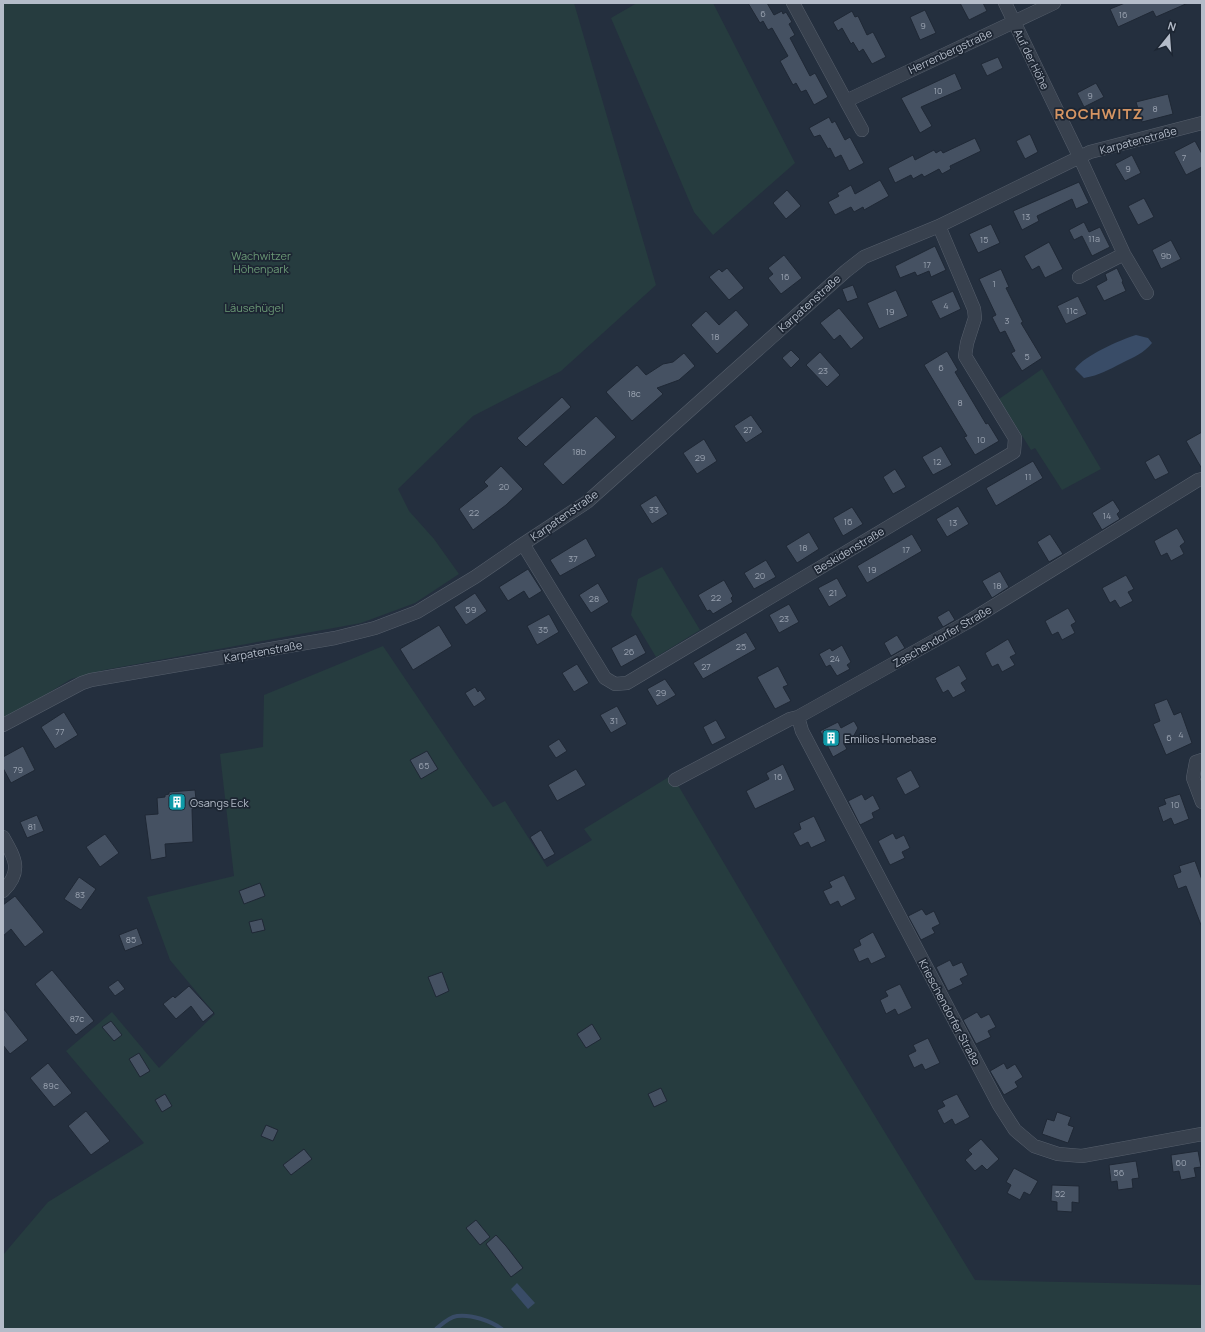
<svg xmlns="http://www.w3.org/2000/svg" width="1205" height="1332" font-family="Manrope,sans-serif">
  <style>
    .green { fill: #263c3f }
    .water { fill: #394c67 }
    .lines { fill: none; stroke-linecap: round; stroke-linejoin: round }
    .stream { stroke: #394c67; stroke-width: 4 }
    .building { fill: #455162; stroke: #1f2835 }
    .minor-casing { stroke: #565f6c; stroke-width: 14 }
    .minor { stroke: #38414e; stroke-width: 13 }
    .labels { text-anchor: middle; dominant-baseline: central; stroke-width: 3.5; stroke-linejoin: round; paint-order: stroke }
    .number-label { font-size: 9px; fill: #98a1af }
    .street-label { font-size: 11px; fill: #b4bcc9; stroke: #1d2633 }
    .park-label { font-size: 11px; fill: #6b9a76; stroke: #1d2633 }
    .poi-label { font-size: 11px; fill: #b4bcc9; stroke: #1d2633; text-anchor: start }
    .district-label { font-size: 15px; font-weight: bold; letter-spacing: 1px; fill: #d59563; stroke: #1d2633 }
  </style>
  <rect width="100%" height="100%" fill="#242f3e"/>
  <!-- green -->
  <path class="green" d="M3,3H574L656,285L561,371L473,416L398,489L409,511L434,539L459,574L415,603L361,623L104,670L71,679L3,721Z
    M637,3H713L795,163L713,235L694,212L611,18Z
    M1042,369L1101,469L1062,490L1035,448L1031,450L999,399Z
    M662,567L700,630L656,657L631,615L638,579Z
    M383,646L464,766L493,807L505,801L547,867L592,840L584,829L672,775L820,1026L975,1280L1202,1285V1329H3V1255L48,1202L144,1143L66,1051L112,1012L159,1068L215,1014L170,960L147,897L234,876L220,754L263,747L264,695Z"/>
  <!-- water -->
  <path class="water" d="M1136,335L1148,338L1152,343C1144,353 1134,357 1122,363C1108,370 1100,375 1084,378L1075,369C1085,355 1120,340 1136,335Z
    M517,1283L535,1303L528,1309L511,1289Z"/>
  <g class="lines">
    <!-- stream -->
    <path class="stream" d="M436,1329C442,1324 449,1317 457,1316C471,1314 491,1321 502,1329"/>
  </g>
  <!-- building -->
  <path class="building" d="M748,3H767L774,15L782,11L783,14L786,12L792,22L789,24L795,35L790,38L810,76L815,73L828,97L814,105L806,90L801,92L796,83L793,85L780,61L788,56L772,28L768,30L763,21L760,23Z
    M960,3H983L987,11L969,20Z
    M1125,3H1188L1156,17L1153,11L1118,27L1110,9Z
    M925,10L936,33L920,40L910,17Z
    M852,11L855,17L858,16L867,35L873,32L886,57L872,64L863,49L859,52L853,42L851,44L842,28L838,31L833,22Z
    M998,57L1003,68L987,76L981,64Z
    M955,73L962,89L921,107L932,126L920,133L901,98Z
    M1096,83L1104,97L1084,107L1077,93Z
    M1168,94L1173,114L1142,122L1136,102Z
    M829,117L832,123L835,121L845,140L850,137L864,163L849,171L841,155L835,158L830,148L828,149L820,135L814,137L809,128Z
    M1030,134L1038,152L1025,159L1016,141Z
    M975,138L981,151L950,166L951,169L942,174L939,169L924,177L922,174L913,179L911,175L895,183L888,168L913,155L915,160L934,150L936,153L941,150L943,153Z
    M1195,141L1202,154V167L1186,175L1174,152Z
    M1132,155L1141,173L1125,181L1115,164Z
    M880,180L889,196L864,210L863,207L854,212L851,207L835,215L828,202L839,196L837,193L851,185L855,194Z
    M1079,182L1089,203L1076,209L1072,199L1037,216L1039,221L1022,230L1013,211Z
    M787,190L801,206L786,219L773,203Z
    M1144,198L1154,217L1138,225L1128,206Z
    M1084,222L1089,232L1100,227L1110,247L1092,256L1082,236L1074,240L1069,230Z
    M991,224L1000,243L978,253L969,234Z
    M1171,240L1181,259L1161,269L1152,250Z
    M1049,242L1063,269L1045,278L1039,266L1032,270L1024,256Z
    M935,246L946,270L931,277L929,271L917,276L915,272L900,278L895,266Z
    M784,255L802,278L781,294L768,278L773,274L768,268Z
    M727,268L744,288L729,300L709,277L719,269L722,272Z
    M1117,268L1123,281L1122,282L1126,291L1104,301L1096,286L1107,280L1105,274Z
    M1001,269L1009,287L1006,288L1023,322L1021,323L1042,358L1022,371L1011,353L1015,351L1005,331L1000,333L992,317L996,315L979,279Z
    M853,285L858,298L847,302L842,289Z
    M896,290L908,316L879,329L867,303Z
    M953,291L961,309L940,319L931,301Z
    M1078,296L1087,314L1066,324L1057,306Z
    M839,308L864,338L851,349L840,335L834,340L820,323Z
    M736,310L749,325L717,354L691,325L706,311L719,325Z
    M791,350L800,359L791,368L782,358Z
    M947,351L958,370L955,372L986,424L988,423L999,441L975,455L964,437L967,436L924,365Z
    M820,352L840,375L827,387L806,365Z
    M684,353L695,366L679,380L657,388L663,394L632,421L606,392L637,365L646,375L663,364L673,362Z
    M562,397L571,407L526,447L517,438Z
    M751,415L763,432L746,443L734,426Z
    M596,416L616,437L563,485L543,464Z
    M1202,432V469L1186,441Z
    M704,439L717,461L697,474L683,453Z
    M941,446L952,465L933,475L922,457Z
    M1159,454L1169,473L1155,480L1145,462Z
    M1033,461L1043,478L996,506L986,488Z
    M501,466L523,489L506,505L473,530L459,509L488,486L484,482Z
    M895,469L906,487L893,494L883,477Z
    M656,495L668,514L652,524L640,505Z
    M1113,500L1120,511L1117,514L1120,519L1102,530L1092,513Z
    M958,506L969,524L947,537L936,519Z
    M852,507L863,524L843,536L833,518Z
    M1177,528L1185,542L1180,546L1184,554L1171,561L1167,553L1161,556L1154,541Z
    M809,532L819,549L797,563L786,546Z
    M912,534L922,551L867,583L857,566Z
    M1050,534L1063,554L1049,562L1037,542Z
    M586,538L596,556L560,576L550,560Z
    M766,560L776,577L754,589L744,573Z
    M528,569L542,591L529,599L524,591L508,601L499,587Z
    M1000,571L1009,587L992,598L982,581Z
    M1126,575L1134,589L1128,592L1133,601L1120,608L1115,600L1110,603L1102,588Z
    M837,578L847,596L829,607L818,588Z
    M724,580L733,596L731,598L733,602L713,614L710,610L707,611L698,595Z
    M598,583L609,602L591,613L579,595Z
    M475,593L487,611L466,625L454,607Z
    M789,604L799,622L779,633L769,615Z
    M1068,608L1076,622L1071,625L1075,633L1062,640L1058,632L1052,635L1045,621Z
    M949,610L955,620L943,627L937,617Z
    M549,614L559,632L537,645L527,626Z
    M439,625L452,646L413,670L400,649Z
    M746,632L756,649L703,679L693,663Z
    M636,634L646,653L621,667L611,648Z
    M897,635L905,648L891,656L884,643Z
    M1008,639L1016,654L1010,657L1015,665L1002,672L998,664L992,667L985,653Z
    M842,645L851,662L847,665L850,669L837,676L830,665L826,667L819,654L830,648L832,651Z
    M577,664L589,683L574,692L562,673Z
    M959,665L967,679L961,683L966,691L953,698L948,690L943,693L935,678Z
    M778,666L788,685L783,687L791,701L775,709L757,677Z
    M665,679L676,695L657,706L647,689Z
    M475,687L478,692L480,690L486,699L474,707L465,693Z
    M1167,699L1174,715L1181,712L1192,743L1166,755L1153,724L1160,721L1154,704Z
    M617,706L627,724L611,733L600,715Z
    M64,712L78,735L55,749L41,727Z
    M716,720L726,738L712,745L703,727Z
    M854,721L858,728L852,739L844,744L847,749L833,757L820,731L838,722L841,728Z
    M559,739L567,751L556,758L548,746Z
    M23,746L35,770L11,783L3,768V757Z
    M427,751L438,769L421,779L410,760Z
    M783,764L795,790L755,809L746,791L769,779L766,773Z
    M576,769L586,785L557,801L548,785Z
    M911,770L920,787L905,795L896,778Z
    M195,790L197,808L192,809L193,842L165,844L166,857L151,860L145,815L158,814L157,798L165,797V795L169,794V792Z
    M862,794L865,800L873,795L880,809L872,813L874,818L860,825L848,801Z
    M1180,794L1189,819L1174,825L1171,818L1163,822L1158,807L1166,804L1164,799Z
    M37,815L44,831L27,838L20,822Z
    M814,816L826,841L811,848L808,842L800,846L793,833L801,829L799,823Z
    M541,830L555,854L544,860L530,837Z
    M893,833L896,839L904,835L910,848L902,852L905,858L890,865L878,841Z
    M105,834L119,853L100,867L86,847Z
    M1195,861L1202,880V924L1201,925L1186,886L1178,889L1173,875L1181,872L1179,866Z
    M844,875L856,899L841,907L838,901L830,905L823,891L832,887L829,882Z
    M79,877L96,889L81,910L64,899Z
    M260,883L265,896L244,904L239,891Z
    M15,896L44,932L25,947L11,929L3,936V905Z
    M922,909L926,915L934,911L940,924L932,928L935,933L921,940L908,916Z
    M262,919L265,930L252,933L249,922Z
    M137,928L143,944L125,951L119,935Z
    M873,932L886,957L871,964L868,958L859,962L853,949L861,945L859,940Z
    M950,960L953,966L962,962L968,975L960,979L963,984L948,991L936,967Z
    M52,970L94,1021L76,1035L35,984Z
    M442,972L449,991L436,997L428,977Z
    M118,980L125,989L115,996L108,987Z
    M900,984L912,1008L898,1015L895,1009L886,1014L880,1000L888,996L885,991Z
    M189,986L214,1013L203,1022L191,1006L176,1019L163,1004L173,996L175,998Z
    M3,1008L28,1040L10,1054L3,1045Z
    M977,1012L981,1018L989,1014L996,1027L988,1031L991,1037L976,1044L963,1020Z
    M111,1021L122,1035L114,1041L102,1027Z
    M592,1024L601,1039L586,1048L577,1034Z
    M928,1038L940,1063L925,1070L922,1064L914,1068L908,1055L916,1051L913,1045Z
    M139,1053L150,1071L140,1077L129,1059Z
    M48,1063L72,1093L54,1107L30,1078Z
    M1004,1063L1007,1069L1015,1064L1023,1077L1015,1082L1018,1087L1004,1095L990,1071Z
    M661,1088L667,1101L654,1107L648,1094Z
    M165,1094L172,1106L162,1112L155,1100Z
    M957,1094L970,1117L955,1125L952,1119L944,1124L937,1110L945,1106L942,1101Z
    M86,1111L110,1141L91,1155L68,1126Z
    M1057,1112L1071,1117L1068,1125L1074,1127L1068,1143L1042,1134L1047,1119L1054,1121Z
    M266,1125L278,1130L273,1141L261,1136Z
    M981,1139L999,1159L987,1170L982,1165L975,1171L965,1160L972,1154L968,1150Z
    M304,1149L312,1159L291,1175L283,1165Z
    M1198,1151L1201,1167L1194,1168L1196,1177L1181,1180L1179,1171L1173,1172L1171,1155Z
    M1136,1161L1139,1178L1132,1179L1133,1188L1118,1190L1117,1181L1111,1182L1109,1165Z
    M1014,1168L1038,1181L1030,1195L1024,1192L1020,1200L1007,1193L1011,1185L1006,1182Z
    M1052,1185L1079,1186V1203L1072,1202V1212L1057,1211V1202L1051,1201Z
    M476,1220L490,1237L480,1245L466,1228Z
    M496,1235L506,1246L523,1268L511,1277L486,1244Z"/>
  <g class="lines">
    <defs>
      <path id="minor" d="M793,3L846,101L1054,3
        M1005,3L1080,158L1124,254L1147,293
        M846,101L862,130
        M1079,277L1124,254
        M523,544L605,678L615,684L627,683L1014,452L1015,438L965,356L967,343L975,318L974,309L939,226
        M798,717L802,731L999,1105L1015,1130L1034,1146L1058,1154L1082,1156L1202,1134
        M3,725L82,683L91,680L335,638L375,628L417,612L475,577L523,544L587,502L846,271L864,257L939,226L1090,152L1202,123
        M1202,760L1196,762L1193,778L1202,802
        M675,780L790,719L798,717L966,623L1198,480L1202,479
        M3,837C15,858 23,871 3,891"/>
    </defs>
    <!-- minor casing -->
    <use href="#minor" class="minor-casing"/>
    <!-- minor -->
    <use href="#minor" class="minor"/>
  </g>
  <!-- icons -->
  <defs>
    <symbol id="building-square" viewBox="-11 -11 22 22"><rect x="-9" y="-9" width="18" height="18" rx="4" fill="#0f9aa8" stroke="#1d2633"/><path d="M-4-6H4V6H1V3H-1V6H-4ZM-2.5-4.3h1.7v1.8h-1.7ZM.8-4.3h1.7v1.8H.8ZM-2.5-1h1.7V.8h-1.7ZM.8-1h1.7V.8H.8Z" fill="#fff"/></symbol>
  </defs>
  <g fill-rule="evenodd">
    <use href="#building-square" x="821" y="728" width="20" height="20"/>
    <use href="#building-square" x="167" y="792" width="20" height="20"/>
  </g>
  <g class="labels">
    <!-- number labels -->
    <g class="number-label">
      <text x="763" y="13">6</text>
      <text x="1123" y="14">16</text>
      <text x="923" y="25">9</text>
      <text x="938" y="90">10</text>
      <text x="1090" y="95">9</text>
      <text x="1155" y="108">8</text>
      <text x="1184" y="157">7</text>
      <text x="1128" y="168">9</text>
      <text x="1026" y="216">13</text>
      <text x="1094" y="238">11a</text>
      <text x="984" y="239">15</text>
      <text x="1166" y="255">9b</text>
      <text x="927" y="264">17</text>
      <text x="785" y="276">16</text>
      <text x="994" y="283">1</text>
      <text x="946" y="305">4</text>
      <text x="1072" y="310">11c</text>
      <text x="890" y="311">19</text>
      <text x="1007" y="320">3</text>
      <text x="715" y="336">18</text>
      <text x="1027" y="356">5</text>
      <text x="941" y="367">6</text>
      <text x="823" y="370">23</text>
      <text x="634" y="393">18c</text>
      <text x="960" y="402">8</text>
      <text x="748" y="429">27</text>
      <text x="981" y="439">10</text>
      <text x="579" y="451">18b</text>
      <text x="700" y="457">29</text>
      <text x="937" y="461">12</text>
      <text x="1028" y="476">11</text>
      <text x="504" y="486">20</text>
      <text x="654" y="509">33</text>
      <text x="474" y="512">22</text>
      <text x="1107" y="515">14</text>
      <text x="848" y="521">16</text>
      <text x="953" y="522">13</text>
      <text x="803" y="547">18</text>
      <text x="906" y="549">17</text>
      <text x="573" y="558">37</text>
      <text x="872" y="569">19</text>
      <text x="760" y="575">20</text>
      <text x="997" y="585">18</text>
      <text x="833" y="592">21</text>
      <text x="716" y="597">22</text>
      <text x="594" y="598">28</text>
      <text x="471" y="609">59</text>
      <text x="784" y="618">23</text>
      <text x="543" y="629">35</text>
      <text x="741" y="646">25</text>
      <text x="629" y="651">26</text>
      <text x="835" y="658">24</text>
      <text x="706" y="666">27</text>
      <text x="661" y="692">29</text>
      <text x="614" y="720">31</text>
      <text x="60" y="731">77</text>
      <text x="1181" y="734">4</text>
      <text x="1169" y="737">6</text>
      <text x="424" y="765">65</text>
      <text x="18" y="769">79</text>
      <text x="778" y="776">16</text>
      <text x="1175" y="804">10</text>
      <text x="32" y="826">81</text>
      <text x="80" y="894">83</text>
      <text x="131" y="939">85</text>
      <text x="77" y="1018">87c</text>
      <text x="51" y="1085">89c</text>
      <text x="1181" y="1162">60</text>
      <text x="1119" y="1172">56</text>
      <text x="1060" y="1193">52</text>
    </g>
    <!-- street labels -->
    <g class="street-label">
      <text transform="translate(950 51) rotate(-25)">Herrenbergstraße</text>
      <text transform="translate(1032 59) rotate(64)">Auf der Höhe</text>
      <text transform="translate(1138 140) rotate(-15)">Karpatenstraße</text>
      <text transform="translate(809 303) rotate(-42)">Karpatenstraße</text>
      <text transform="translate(564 515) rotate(-35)">Karpatenstraße</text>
      <text transform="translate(849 550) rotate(-31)">Beskidenstraße</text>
      <text transform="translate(942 636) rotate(-30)">Zaschendorfer Straße</text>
      <text transform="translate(263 651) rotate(-10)">Karpatenstraße</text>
      <text transform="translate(950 1012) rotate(62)">Krieschendorfer Straße</text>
    </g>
    <!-- park labels -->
    <g class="park-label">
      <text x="261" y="255">Wachwitzer<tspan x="261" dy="13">Höhenpark</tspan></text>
      <text x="254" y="307">Läusehügel</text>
    </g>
    <!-- poi labels -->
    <g class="poi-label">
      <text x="844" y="738">Emilios Homebase</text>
      <text x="190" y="802">Osangs Eck</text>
    </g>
    <!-- district labels -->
    <g class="district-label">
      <text x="1099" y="113">ROCHWITZ</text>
    </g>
  </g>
  <!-- border -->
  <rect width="1205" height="1332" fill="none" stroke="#b4bcc9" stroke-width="8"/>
  <!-- north arrow -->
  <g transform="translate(1169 36) rotate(17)" stroke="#1d2633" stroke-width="3" paint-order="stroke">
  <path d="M0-3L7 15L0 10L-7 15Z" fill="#b4bcc9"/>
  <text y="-6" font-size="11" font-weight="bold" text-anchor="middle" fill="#b4bcc9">N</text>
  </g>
</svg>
